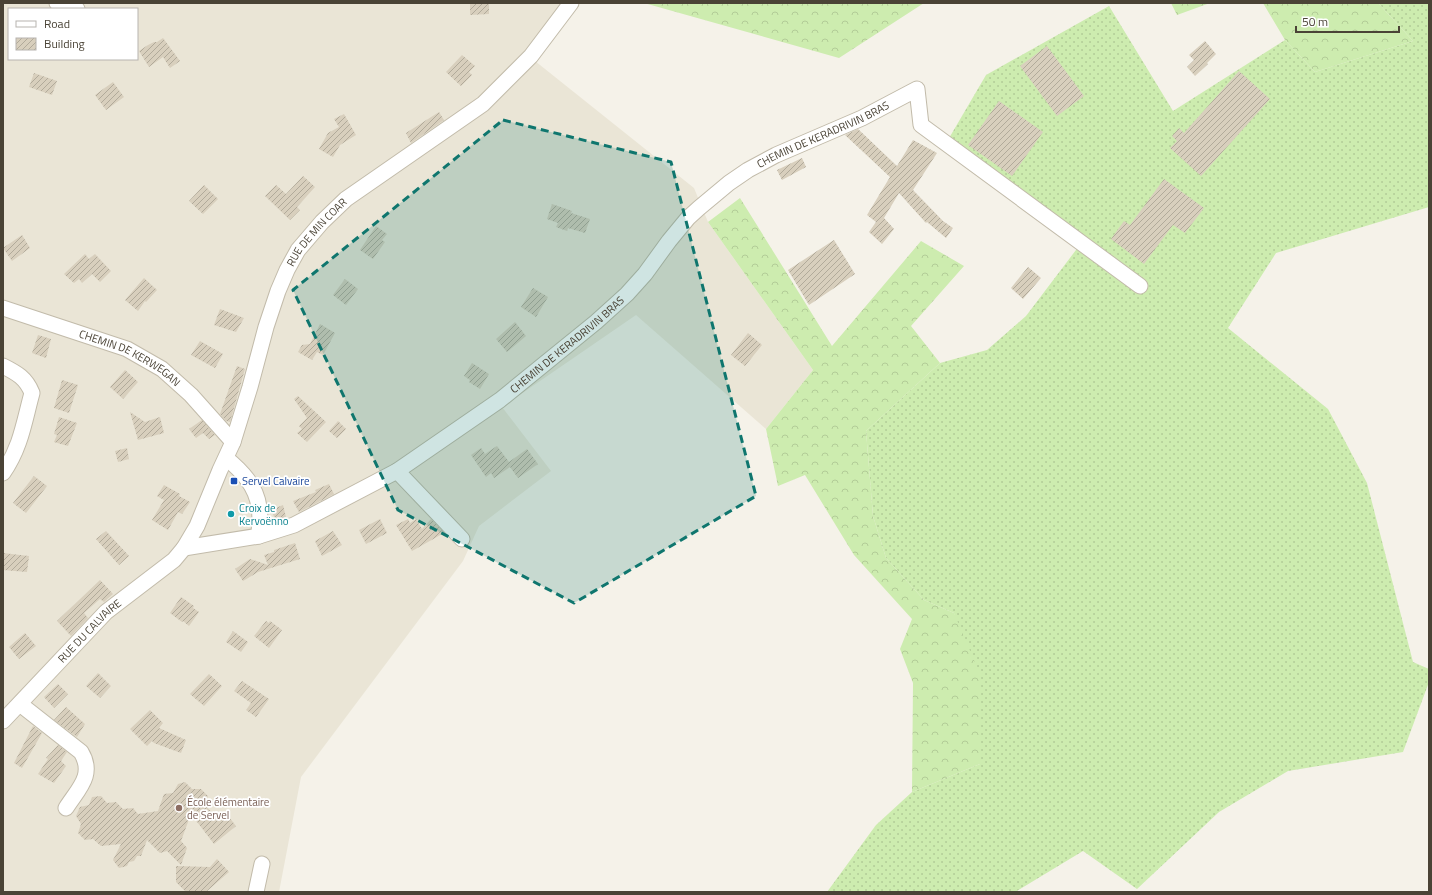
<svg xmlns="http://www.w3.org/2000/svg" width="1432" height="895" font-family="'Titillium Web',sans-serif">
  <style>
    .residential { fill: #eae5d6; fill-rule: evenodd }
    .grass { fill: url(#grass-dots) }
    .forest { fill: url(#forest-crowns) }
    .building { fill: url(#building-hatch) }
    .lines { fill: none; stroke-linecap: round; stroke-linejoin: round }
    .minor-casing { stroke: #c2bbaa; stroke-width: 17 }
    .minor { stroke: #fff; stroke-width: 15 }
    .marked { fill: #0f766e; fill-opacity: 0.2; stroke: #0f766e; stroke-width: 3; stroke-dasharray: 8 5; stroke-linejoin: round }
    .transit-dot { fill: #1a4fb4; stroke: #fff; stroke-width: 1.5 }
    .culture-dot { fill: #0f9aa8; stroke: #fff; stroke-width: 1.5 }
    .education-dot { fill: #8d6e63; stroke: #fff; stroke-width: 1.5 }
    .labels { text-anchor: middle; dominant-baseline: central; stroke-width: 3.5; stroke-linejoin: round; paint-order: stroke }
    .street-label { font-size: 11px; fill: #4a4336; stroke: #fff }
    .transit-label { font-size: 11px; fill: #164399; stroke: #fff; text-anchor: start }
    .culture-label { font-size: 11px; fill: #0d838f; stroke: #fff; text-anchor: start }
    .education-label { font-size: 11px; fill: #785e54; stroke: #fff; text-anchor: start }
  </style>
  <defs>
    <pattern id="grass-dots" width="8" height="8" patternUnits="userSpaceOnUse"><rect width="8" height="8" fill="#cdecaf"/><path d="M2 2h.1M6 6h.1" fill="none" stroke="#b2cc97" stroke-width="1.8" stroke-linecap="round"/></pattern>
    <pattern id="forest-crowns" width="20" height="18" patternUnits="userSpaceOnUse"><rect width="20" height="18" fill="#cdecaf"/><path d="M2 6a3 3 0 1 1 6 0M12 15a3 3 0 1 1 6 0" fill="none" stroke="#b2cc97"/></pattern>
    <pattern id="building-hatch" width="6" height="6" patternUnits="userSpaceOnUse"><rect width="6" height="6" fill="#d8cfbd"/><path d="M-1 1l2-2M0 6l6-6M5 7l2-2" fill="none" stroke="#b1aa9a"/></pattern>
  </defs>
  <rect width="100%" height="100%" fill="#f5f2e9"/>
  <!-- residential -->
  <path class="residential" d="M3,3H578L535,61L694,188L708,222L813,370L766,429L636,315L502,407L551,471L479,526L463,561L301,777L279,892H3ZM9,9H137V59H9Z"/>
  <!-- grass -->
  <path class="grass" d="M1378,3H1429V207L1276,253L1228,328L1328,409L1367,483L1413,662L1429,669V682L1403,752L1288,771L1219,812L1137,889L1083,851L1015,892H827L876,825L912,792L980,764L954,613L924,600L886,558L873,516L866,431L940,363L987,350L1026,316L1079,246L945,145L986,75L1109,6L1173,111L1285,40L1315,72L1413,41Z"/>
  <!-- forest -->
  <path class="forest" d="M644,3H924L839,58Z
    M1171,3H1210L1177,15Z
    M1263,3H1378L1413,41L1315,72L1285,40Z
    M740,198L832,346L921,241L964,266L911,326L940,363L866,431L873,516L886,558L924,600L954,613L979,672L981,724L980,764L912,792L913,683L900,649L912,619L854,555L805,475L778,486L766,429L813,370L708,222Z"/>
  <!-- building -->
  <path class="building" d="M470,3H489V14L470,15Z
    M163,38L180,61L170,68L163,57L149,67L139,51L148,45L154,42H157Z
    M1205,41L1216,54L1207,63L1208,64L1195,76L1187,67L1194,60L1189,55Z
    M1047,46L1084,96L1057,116L1020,66Z
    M462,55L475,66L469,72L472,75L461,86L446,72Z
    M1239,71L1270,99L1201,176L1170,148L1177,141L1172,136L1179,128L1184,133Z
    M34,73L57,81L52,95L29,87Z
    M113,82L124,97L106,110L95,95Z
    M999,101L1043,132L1012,176L968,145Z
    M439,112L444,120L411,143L406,133Z
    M344,114L356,135L340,145L333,157L319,149L328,133L339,127L334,119Z
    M858,129L897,166L913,140L937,153L913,190L943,221L953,228L946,238L927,222L926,223L899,193L884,218L894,229L882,244L869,232L876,222L867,215L890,177L845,135Z
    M802,158L806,167L782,180L777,170Z
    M303,176L315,187L297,207L300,210L290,220L265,196L276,185L286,194Z
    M1164,179L1204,208L1185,233L1173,225L1144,264L1111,239L1124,221L1130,225Z
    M204,185L218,199L203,214L189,201Z
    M552,204L572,211L571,213L590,219L585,233L568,228L567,231L556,227L558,223L547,219Z
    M376,226L387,234L382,240L385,242L373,259L360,250Z
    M22,235L30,248L12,261L3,248Z
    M834,240L855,274L809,305L788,270Z
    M85,254L89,259L95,254L111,271L100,282L92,274L82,283L79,279L74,283L64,274Z
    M1028,267L1041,278L1023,299L1011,288Z
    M144,278L157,290L146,302L145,301L138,311L125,300Z
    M345,279L358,289L346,305L333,295Z
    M533,288L548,297L536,317L521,307Z
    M220,309L244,318L236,332L214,325Z
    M515,322L526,336L507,352L496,339Z
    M320,324L335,333L323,355L317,352L312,360L298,352L302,345L310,344Z
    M748,333L762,345L745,366L731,355Z
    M38,335L51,339L46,358L32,353Z
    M200,341L223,354L215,368L191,355Z
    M472,363L489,374L480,389L469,382L470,380L464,376Z
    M237,366L245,369L230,422L226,421L220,414Z
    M125,370L138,382L123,399L110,387Z
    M62,380L78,385L69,413L54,408Z
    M298,396L326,422L307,442L297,433L302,429L299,426L307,418L294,399Z
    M130,412L145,422L160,417L164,433L138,440Z
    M59,417L77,423L68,446L54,442L57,435L54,434Z
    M202,420L215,435L209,439L203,433L196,438L189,429Z
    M338,421L346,429L337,438L329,431Z
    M497,446L509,462L527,449L538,464L518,478L510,467L494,478L491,473L486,477L471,455L481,448L485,454Z
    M127,448L129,459L118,462L115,451Z
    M34,476L47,486L26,513L13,503Z
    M329,484L334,494L299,512L293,501L316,492L315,490Z
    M164,485L180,494L179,496L190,502L182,514L178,512L168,530L152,520L164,500L157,496Z
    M283,505L286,517L276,521L271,510Z
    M380,519L387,533L366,544L359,530Z
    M408,519L410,523L416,519L422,529L431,519L444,533L412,551L396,525Z
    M106,531L129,556L119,565L96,539Z
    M333,531L342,545L322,556L315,541Z
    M295,543L300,559L258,572L243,581L235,569L250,559L268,565L264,555L274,552V550Z
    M3,553L29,556L27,572L3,570Z
    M100,580L113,594L104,602L100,599L84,613L88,618L71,636L57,621Z
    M181,597L194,606L193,608L199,612L189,626L183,621L182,622L170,613Z
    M266,621L269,623L270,621L282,630L269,648L254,636Z
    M233,631L248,642L241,652L226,642Z
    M25,633L36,646L19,659L9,647Z
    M98,673L111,686L100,698L86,686Z
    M209,674L222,686L204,706L190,694Z
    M242,681L269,699L256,717L246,710L251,703L234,691Z
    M58,684L68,694L54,708L44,697Z
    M66,707L85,724L77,737L54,720Z
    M150,710L163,723L159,728L186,740L181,753L154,743L152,741L147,746L130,729Z
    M33,726L42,733L22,768L14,763Z
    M58,745L67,752L61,761L66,766L54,783L38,774L48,759L46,758Z
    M185,782L192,789H201L208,796L204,804L217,818L225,812L236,826L214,844L191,814L181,841L187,848L181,865L167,851L160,853L147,840L141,856H137L134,861L129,862L127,866L119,868L113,860L121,844L101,846L93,839L85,840L78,833L81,824L76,816L80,807L89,805L92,797L101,796L107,803L116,802L123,809L133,808L138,814L158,811L164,794L173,793L178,784Z
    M217,859L229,872L206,892H186L176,882V866L210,867Z"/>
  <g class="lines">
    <defs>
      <g id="minor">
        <path d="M57,3L77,9"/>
        <path id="s1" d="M3,308L127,349L162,369L191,395L233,442"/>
        <path d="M3,366C17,373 26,378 32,393C24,422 21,447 3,473"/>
        <path d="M226,458C242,471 256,486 259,507C261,516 259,527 259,536"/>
        <path d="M397,471L462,539"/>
        <path id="s2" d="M184,548L259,536L294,525L397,471L500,400L596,322L627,294L645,274L669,241L688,218L699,208L729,183L748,170L776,155L862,118L917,89L921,125L1140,286"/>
        <path d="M20,704L81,752C95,775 78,789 66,808"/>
        <path id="s3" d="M3,721L106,612L174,560L184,548L197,526L220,470L233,442L250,387L266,327L278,291L287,270L298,250L322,222L346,199L483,104L531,56L571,3"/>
        <path d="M256,892L262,864"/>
      </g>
    </defs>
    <!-- minor casing -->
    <use href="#minor" class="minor-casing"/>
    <!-- minor -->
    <use href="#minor" class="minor"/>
  </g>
  <!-- marked area -->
  <path class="marked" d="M503,120L671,162L756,496L574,603L398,510L293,290Z"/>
  <!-- markers -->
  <rect class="transit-dot" x="230" y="477" width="8" height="8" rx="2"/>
  <circle class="culture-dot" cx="231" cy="514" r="4"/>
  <circle class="education-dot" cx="179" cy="808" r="4"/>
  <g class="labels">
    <!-- street labels -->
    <g class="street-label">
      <text stroke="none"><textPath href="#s2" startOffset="777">CHEMIN DE KERADRIVIN BRAS</textPath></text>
      <text stroke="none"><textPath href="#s3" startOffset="597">RUE DE MIN COAR</textPath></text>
      <text stroke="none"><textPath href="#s2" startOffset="441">CHEMIN DE KERADRIVIN BRAS</textPath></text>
      <text stroke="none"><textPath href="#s1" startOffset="137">CHEMIN DE KERWEGAN</textPath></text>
      <text stroke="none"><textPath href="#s3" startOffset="125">RUE DU CALVAIRE</textPath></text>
    </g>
    <!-- transit labels -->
    <g class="transit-label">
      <text x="242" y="481">Servel Calvaire</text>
    </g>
    <!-- culture labels -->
    <g class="culture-label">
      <text x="239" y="508">Croix de<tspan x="239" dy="13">Kervoënno</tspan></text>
    </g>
    <!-- education labels -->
    <g class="education-label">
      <text x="187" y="802">École élémentaire<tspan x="187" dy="13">de Servel</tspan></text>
    </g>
  </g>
  <!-- border -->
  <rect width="1432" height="895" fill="none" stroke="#4a4336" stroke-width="8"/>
  <!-- legend -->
  <rect x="8" y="8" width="130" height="52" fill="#ffffff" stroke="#b7b4af"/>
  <rect x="16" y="21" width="20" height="6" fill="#ffffff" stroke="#b7b4af"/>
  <text x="44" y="28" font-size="12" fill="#4a4336">Road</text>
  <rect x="16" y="38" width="20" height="12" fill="url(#building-hatch)" stroke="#b7b4af"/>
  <text x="44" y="48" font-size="12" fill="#4a4336">Building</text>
  <!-- scale -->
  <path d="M1296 26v6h103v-6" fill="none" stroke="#4a4336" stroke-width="2"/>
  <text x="1302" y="26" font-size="12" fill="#4a4336" stroke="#ffffff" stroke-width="3" paint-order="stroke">50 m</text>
</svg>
